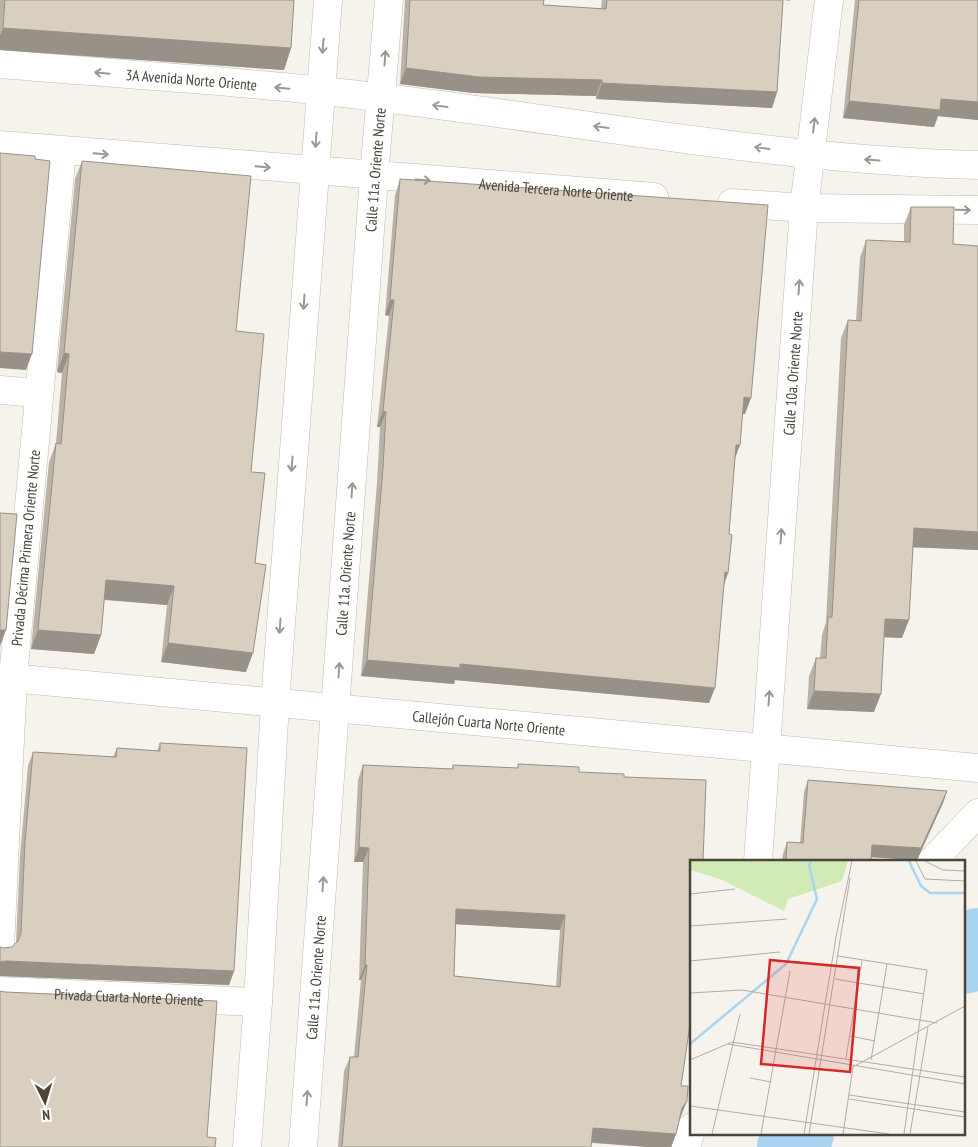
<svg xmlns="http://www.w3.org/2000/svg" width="978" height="1147" font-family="'PT Sans Narrow',sans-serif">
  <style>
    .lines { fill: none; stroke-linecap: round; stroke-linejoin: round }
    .river { stroke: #a9d4f2; stroke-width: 72 }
    .pedestrian-casing { stroke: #c2bbae; stroke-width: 29 }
    .minor-casing { stroke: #c2bbae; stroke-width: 29 }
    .tertiary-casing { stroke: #c2bbae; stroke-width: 29 }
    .pedestrian { stroke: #fff; stroke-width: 28 }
    .minor { stroke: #fff; stroke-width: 28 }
    .tertiary { stroke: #fff; stroke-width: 28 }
    .wall { fill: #bab2a6; fill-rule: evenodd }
    .shaded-wall { fill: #979187 }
    .building { fill: #d8cfc1; stroke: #979187; fill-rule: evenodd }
    .oneway { stroke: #9c9892 }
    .labels { text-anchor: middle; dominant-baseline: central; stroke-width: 4.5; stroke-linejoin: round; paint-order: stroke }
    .street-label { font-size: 15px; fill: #4b4439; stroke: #fff }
    .inset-river { fill: none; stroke: #a9d4f2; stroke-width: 2.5 }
    .inset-road { fill: none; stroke: #b2ada4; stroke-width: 1 }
    .view { fill: #d62828; fill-opacity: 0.15; stroke: #d62828; stroke-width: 2.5 }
    .inset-edge { fill: none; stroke: #4b4439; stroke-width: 2.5 }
  </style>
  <rect width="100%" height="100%" fill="#f6f3ec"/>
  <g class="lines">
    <!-- river -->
    <path class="river" d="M964,958L978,944
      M793,1147L798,1133"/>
    <defs>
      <path id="pedestrian" d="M932,861L978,813
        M686,1147L692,1127"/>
      <g id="minor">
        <path id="s1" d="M0,64C128,75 257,82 384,98C582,122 779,160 978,165"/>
        <path id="s2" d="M0,145L654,197"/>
        <path d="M732,203L804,208L978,210"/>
        <path d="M0,390L38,393"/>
        <path id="s3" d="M758,861L804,208L829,0"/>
        <path id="s4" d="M0,947L13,678L62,151"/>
        <path id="s5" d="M0,991L258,1002"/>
        <path d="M247,1147L258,1002L275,703L328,0"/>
        <path id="s6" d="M303,1147L374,176L389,0"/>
      </g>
      <g id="tertiary">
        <path id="s7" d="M0,677L978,768"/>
      </g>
    </defs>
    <!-- pedestrian casing -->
    <use href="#pedestrian" class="pedestrian-casing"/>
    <!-- minor casing -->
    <use href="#minor" class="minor-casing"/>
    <!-- tertiary casing -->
    <use href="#tertiary" class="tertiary-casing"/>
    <!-- pedestrian -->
    <use href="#pedestrian" class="pedestrian"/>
    <!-- minor -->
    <use href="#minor" class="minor"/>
    <!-- tertiary -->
    <use href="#tertiary" class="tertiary"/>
  </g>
  <!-- wall -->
  <path class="wall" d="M0,0H294L291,48L284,70L0,50Z
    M405,0H544L543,5L601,9L602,0H790V1L783,0L777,92L772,108L596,99V96L473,93L400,84Z
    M855,0H978V120L938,116L934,127L843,118Z
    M82,161L236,331L251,472L255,563L246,672L161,662L167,605L104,600L101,635L94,654L31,649L49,462L56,443L62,373L57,372L75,179Z
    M400,179L745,414L743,413L735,457L723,586L709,703L455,680L454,684L361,676L377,483L380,427H377L389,316L385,315L395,195Z
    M911,207L953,244L978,246V550L913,547L902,638L884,637L874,712L807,709L809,676L816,658H820L822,635L826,622L841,338L848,320L856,321L860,258L866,240L904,242V225Z
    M160,743L234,971L229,985L0,976L4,948L12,947L16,943L20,856L28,766L33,752L113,757L117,748L157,751Z
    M518,764L579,772L624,777L681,1086V1116L680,1118L676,1134L671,1147H648L591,1143V1147H338L344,1071L350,1057H354L361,980H359L363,862H354L358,780L363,765L452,769L453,765L517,768ZM456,924L560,930L556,986L454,976Z
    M808,780L947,791L943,803L917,860L871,857V861H782L783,854L787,842L800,843L804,792Z"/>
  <!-- shaded-wall -->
  <path class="shaded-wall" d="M3,28L291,48L284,70L0,50V36Z
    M406,68L602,80L596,96L473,93L400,84Z
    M602,83L777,92L772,108L596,99Z
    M941,99L978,102V120L938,116L934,127L843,118L849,101Z
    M390,300H394L389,316L385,315Z
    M0,352L32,354L26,370L0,368Z
    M64,353L69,354L62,373L57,372Z
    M744,397L751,398L745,414L739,413Z
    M383,411L386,412L380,427H377Z
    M736,445H740L734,461Z
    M914,528L978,532V550L908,547Z
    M725,572L728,573L723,588Z
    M106,580L174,586L167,605L99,599Z
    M885,619L909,620L902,638L879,637Z
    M0,630H6L0,646Z
    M38,630L101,635L94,654L31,649Z
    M168,643L253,653L246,672L161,662Z
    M367,660L460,664L715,688L709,703L455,680L454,684L361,676Z
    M814,691L881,694L874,712L807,709Z
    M947,791L943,803L917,860L867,857L872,845Z
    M359,847L369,848L363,862H354Z
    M456,909L565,915L560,930L451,924Z
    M6,961L234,971L229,985L0,976V962Z
    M365,965H367L361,980H359Z
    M687,1101L681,1116L677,1123L682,1108Z
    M593,1128L676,1134L671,1147H648L587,1142Z"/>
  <!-- building -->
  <path class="building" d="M5,0H294L291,48L3,28Z
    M410,0H544L543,5L606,9L607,0H783L777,92L602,83V80L479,77L406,68Z
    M859,0H978V102L941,99L940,110L849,101Z
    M0,153L35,156V159L50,161L32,354L0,352Z
    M82,161L251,176L236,331L264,334L251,472L265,473L255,563L266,565L253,653L168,643L174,586L106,580L101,635L38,630L56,443L61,444L69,354L64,353Z
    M400,179L768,205L751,398L744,397L740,445H736L729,534L732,535L728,573L725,572L715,688L460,664V668L367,660L383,468L386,412L383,411L394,300H390Z
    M911,207H954L953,244L978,246V532L914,528L909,620L885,619L881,694L814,691L816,658H826L828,617H832L848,320L861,321L866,240L910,242Z
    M0,513L17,514L6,630H0Z
    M160,743L247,748L234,971L6,961L0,962V947L4,948L12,947L18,941L21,933L25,842L33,752L116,757L117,748L160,751Z
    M518,764L579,767V772L624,774V777L706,780L703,861H692V1011L681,1086H688L687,1101L682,1108L676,1134L593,1128L591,1147H342L350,1057H358L367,965H365L369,848L359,847L363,765L453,769V765L518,768ZM456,909L565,915L560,987L454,976Z
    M808,780L947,791L921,848L872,845L871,861H786L787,842L803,843Z
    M0,991L5,992L217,1001L207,1137L216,1138L215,1147H0Z"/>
  <!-- one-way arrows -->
  <defs><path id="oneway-shaft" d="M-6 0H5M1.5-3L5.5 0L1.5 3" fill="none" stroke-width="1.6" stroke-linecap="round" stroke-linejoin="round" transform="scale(1.25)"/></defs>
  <g class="oneway">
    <use href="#oneway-shaft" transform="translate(323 46) rotate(95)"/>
    <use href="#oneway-shaft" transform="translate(385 58) rotate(-86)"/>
    <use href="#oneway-shaft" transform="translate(102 73) rotate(-175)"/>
    <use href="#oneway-shaft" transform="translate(282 88) rotate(-175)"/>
    <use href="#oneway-shaft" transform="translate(440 106) rotate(-172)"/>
    <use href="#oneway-shaft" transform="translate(814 125) rotate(-83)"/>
    <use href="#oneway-shaft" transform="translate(601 127) rotate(-172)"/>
    <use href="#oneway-shaft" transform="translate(316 140) rotate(94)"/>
    <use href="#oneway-shaft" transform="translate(762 148) rotate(-172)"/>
    <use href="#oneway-shaft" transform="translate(101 154) rotate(5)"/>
    <use href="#oneway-shaft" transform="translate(872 160) rotate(-176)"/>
    <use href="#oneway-shaft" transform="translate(263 167) rotate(5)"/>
    <use href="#oneway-shaft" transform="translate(423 180) rotate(4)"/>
    <use href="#oneway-shaft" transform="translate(963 210) rotate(1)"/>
    <use href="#oneway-shaft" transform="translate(799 287) rotate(-86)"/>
    <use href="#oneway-shaft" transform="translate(304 302) rotate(94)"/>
    <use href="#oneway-shaft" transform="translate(292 464) rotate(94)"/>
    <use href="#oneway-shaft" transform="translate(352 490) rotate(-86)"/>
    <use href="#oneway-shaft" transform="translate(781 536) rotate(-86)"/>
    <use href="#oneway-shaft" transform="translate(280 626) rotate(94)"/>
    <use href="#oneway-shaft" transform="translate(339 670) rotate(-86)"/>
    <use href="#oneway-shaft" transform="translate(769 698) rotate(-86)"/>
    <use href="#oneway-shaft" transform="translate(323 884) rotate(-86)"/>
    <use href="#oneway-shaft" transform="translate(307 1098) rotate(-86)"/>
  </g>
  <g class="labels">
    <!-- street labels -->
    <g class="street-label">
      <text stroke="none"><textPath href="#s1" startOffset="192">3A Avenida Norte Oriente</textPath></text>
      <text stroke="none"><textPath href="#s6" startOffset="980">Calle 11a. Oriente Norte</textPath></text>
      <text stroke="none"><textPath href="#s2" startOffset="558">Avenida Tercera Norte Oriente</textPath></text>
      <text stroke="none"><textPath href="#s3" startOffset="489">Calle 10a. Oriente Norte</textPath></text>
      <text stroke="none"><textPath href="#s4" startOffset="400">Privada Décima Primera Oriente Norte</textPath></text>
      <text stroke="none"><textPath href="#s6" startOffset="575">Calle 11a. Oriente Norte</textPath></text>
      <text stroke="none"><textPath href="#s7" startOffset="491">Callejón Cuarta Norte Oriente</textPath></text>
      <text stroke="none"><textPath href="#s6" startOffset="170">Calle 11a. Oriente Norte</textPath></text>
      <text stroke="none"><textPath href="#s5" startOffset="129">Privada Cuarta Norte Oriente</textPath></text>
    </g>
  </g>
  <!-- overview -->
  <g transform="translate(690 860)">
    <rect width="275" height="275" fill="#f6f3ec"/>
    <path d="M0,1H158L152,21L98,39L94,51L30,19L0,10Z" fill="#d2eab5"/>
    <path class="inset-river" d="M219,1L231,26L240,33H275M0,184L96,104L127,39L119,5L121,1"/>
    <path class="inset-road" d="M226,1L235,19L275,21M235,1L253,10L275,11M0,34L45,29M0,66L97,59M148,96L237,110L214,274M0,101L90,92M145,119L234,134M0,133L52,130L247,163M160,176L185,181M38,184L275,224M156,198L172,100M0,200L42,182L275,217M181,200L197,104M60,218L81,222M159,235L275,252M159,239L275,257M0,246L199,274M22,274L50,154M71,274L100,111M114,274L146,77L162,1M119,274L160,18M153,274L163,207L275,146M220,274L238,167"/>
    <path class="view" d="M80,100L169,108L160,212L71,204Z"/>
    <rect width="275" height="275" class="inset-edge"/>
  </g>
  <!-- north arrow -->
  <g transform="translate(45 1102) rotate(175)" stroke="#ffffff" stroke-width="4" paint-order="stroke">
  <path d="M0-4L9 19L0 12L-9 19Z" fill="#4b4439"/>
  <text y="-8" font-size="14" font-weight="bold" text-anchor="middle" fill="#4b4439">N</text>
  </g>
</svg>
